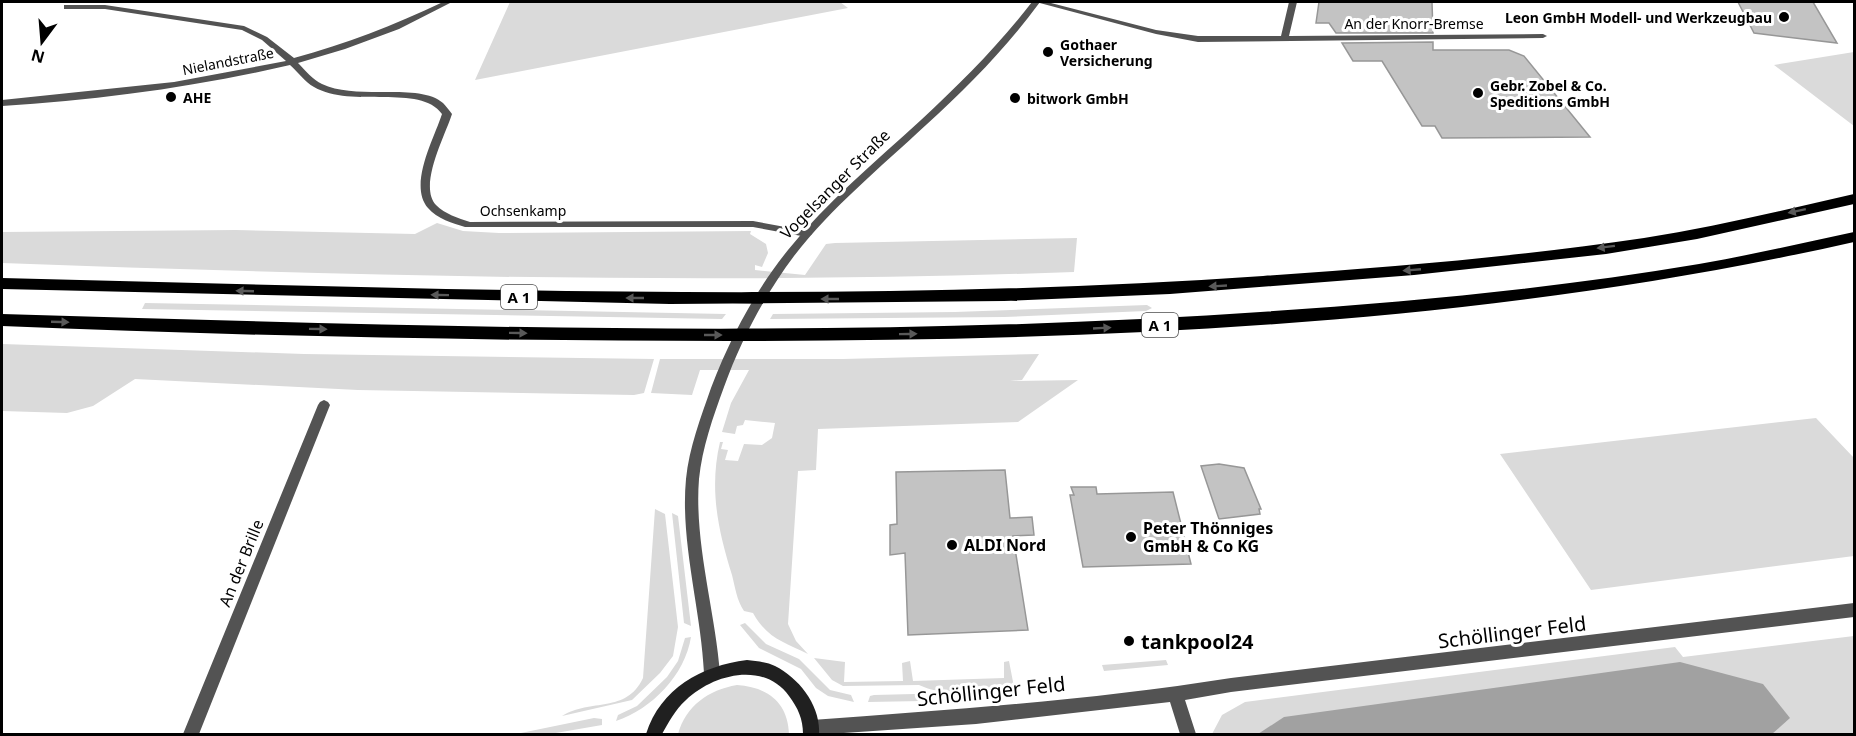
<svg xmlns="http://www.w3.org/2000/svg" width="1856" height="736" font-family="'Noto Sans',sans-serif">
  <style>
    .green { fill: #dadada }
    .water { fill: #a1a1a1 }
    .building { fill: #c3c3c3; stroke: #979797; stroke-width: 1.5 }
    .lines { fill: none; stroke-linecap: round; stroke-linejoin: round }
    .minor { fill: #535353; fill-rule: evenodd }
    .tertiary { fill: #535353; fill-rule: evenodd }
    .secondary { fill: #202020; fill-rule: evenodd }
    .motorway { fill: #000; fill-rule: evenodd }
    .oneway { fill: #595959 }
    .poi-dot { fill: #000; stroke: #fff; stroke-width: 2 }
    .labels { text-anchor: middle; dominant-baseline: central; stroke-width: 6; stroke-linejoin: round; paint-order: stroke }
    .far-poi-label { font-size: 14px; font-weight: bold; fill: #000; stroke: #fff; text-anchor: start }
    .far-street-label { font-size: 14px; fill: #000; stroke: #fff }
    .shield { fill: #fff; stroke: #4c4c4c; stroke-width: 1.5 }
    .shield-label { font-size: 15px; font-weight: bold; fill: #000 }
    .street-label { font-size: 16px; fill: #000; stroke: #fff }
    .poi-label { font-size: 16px; font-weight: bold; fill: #000; stroke: #fff; text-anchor: start }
    .near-street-label { font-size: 20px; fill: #000; stroke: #fff }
    .near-poi-label { font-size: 20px; font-weight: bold; fill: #000; stroke: #fff; text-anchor: start }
  </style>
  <rect width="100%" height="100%" fill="#fff"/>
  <!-- green -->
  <path class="green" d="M510,2H840L848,8L475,80Z
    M1854,52V126L1774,65Z
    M437,223L463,231L499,233L751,231L750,234L766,244L768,253L762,267L755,265V270L805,275L826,244L835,243L1077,238L1074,272C716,285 359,276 2,263V232L236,230L415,234Z
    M145,303L726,314L722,319L142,309Z
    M1147,305L1152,308L1146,311L1004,317L770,319L773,314L955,312Z
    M2,344L304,354L654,359L644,393L634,395L358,390L135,379L93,406L67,413L2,411Z
    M1039,354L1022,380L1010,381L1078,380L1018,422L818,429L816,470L798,471L788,624L796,641L808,654C783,642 767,638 753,613L744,611C737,601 735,587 732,575C718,530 709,489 720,442H723L721,449L728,450L725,460L738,461L744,444L762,445L772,438L775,423L745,420L743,425L737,426L735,434L722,432L731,403L749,370H700L692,395L651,393L660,359H843Z
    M1816,418L1854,458V556L1591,590L1500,454Z
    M655,509L665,514L678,627L673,656L660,673L632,700L562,716C591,698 626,714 643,678Z
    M672,513L678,516L691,626L684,623Z
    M745,623L766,644L799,659L830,690L851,695L854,702L828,696L816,688L801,669L759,648L740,625Z
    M1854,636V734H1212L1222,715L1245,702L1675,647L1683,657Z
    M691,637C685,675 652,709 616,721L618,715L637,706L667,677L678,661L685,638Z
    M814,658L845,662L844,682L903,681L902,663L910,661L913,681L1004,678V662L1009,661L1014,687C984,690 946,698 919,685L843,686L832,680Z
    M1166,660L1168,665L1104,671L1102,665Z
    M737,685C767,687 788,702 789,734H678C686,706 708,690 737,685Z
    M914,694H919L922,701L868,702L870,696L874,695Z
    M594,718L602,719V725L550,734H516Z"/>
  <!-- water -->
  <path class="water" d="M1680,662L1763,684L1790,718L1772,734H1258L1284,717Z"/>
  <!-- building -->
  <path class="building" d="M1319,2H1432L1433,33H1336L1329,23H1316Z
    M1738,2H1813L1837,43L1754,33Z
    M1433,42V50H1509L1524,56L1590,137L1442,138L1435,126H1422L1382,61H1353L1342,43Z
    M1219,464L1244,468L1261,509H1259L1260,514L1219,519L1201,466Z
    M1005,470L1010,518L1032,517L1034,535L1013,536L1028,630L908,635L905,553L890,555V525L897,524L896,472Z
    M1071,487H1096L1097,494L1173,492L1191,564L1083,567L1070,495H1074Z"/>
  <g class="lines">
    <!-- minor -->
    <path class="minor" d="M443,2H452L399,29L345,49L298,63C305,70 313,80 322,84C357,101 419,82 443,103C446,106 449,110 452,114C445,136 418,186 436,205C445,214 458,218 470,222L753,221L807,231L812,234L807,237L753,227H465C453,223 437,219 428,208C408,185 434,139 442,114C420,83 352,109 314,87C305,82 298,72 290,65C196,87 98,100 2,106V100L174,82L286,61L262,40L242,30L105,9H64V5H105L244,26L267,37L294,58C346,44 394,25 443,2Z
      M1036,2H1047L1156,30L1198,36H1281L1289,2H1297L1289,36L1543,34L1547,36L1543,38L1198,42L1156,34Z
      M324,400L328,402L330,405L199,734H183L318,405L320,402Z
      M1854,603V617L1231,692L1185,700L1196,734H1180L1170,702L976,724L829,734H809L804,728L806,722L812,720C952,710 1092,700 1231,678Z"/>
    <!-- tertiary -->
    <path class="tertiary" d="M1032,2H1040C1007,47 968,87 926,125C881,167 832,207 794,256C764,296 741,340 724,387C713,417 702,448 699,479C694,542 715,610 720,673L717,678L712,680L707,678L704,673C701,610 680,542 686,479C689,448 701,417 711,388C730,338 755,291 788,250C827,202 875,162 921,120C961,83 999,45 1032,2Z"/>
    <!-- secondary -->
    <path class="secondary" d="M747,660C756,661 767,662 775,666C799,678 821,706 819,734H803C803,719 798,708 789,696C764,661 713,674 686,700C675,710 669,722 662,734H646C661,688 701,666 747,660Z"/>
    <!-- motorway -->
    <path class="motorway" d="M1854,194V204L1697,239L1606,254L1414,275L1170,294L1004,301L670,304L2,289V278C422,288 843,305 1263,276C1390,267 1518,257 1644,238C1714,227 1784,210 1854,194Z
      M1854,232V242C1487,325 1106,341 730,341C488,341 244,336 2,326V314C382,325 762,338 1141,319C1327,309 1515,295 1699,264C1751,255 1802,243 1854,232Z"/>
  </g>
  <!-- one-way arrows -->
  <defs><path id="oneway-solid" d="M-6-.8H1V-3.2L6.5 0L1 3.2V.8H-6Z" transform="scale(1.5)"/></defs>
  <g class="oneway">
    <use href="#oneway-solid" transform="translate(1797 211) rotate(168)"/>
    <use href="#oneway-solid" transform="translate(1606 247) rotate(173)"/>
    <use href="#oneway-solid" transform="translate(1412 270) rotate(175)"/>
    <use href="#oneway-solid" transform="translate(1218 286) rotate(177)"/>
    <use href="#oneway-solid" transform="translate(245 291) rotate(-178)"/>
    <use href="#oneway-solid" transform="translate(440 295) rotate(-179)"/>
    <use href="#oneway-solid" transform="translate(635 298) rotate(-180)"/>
    <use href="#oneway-solid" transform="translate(830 299) rotate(-180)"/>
    <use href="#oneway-solid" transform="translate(60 322) rotate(2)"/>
    <use href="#oneway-solid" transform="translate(1102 328) rotate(-3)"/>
    <use href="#oneway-solid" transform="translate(318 329) rotate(1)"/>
    <use href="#oneway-solid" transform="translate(518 333) rotate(1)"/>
    <use href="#oneway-solid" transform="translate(908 334) rotate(-1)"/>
    <use href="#oneway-solid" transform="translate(713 335)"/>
  </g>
  <!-- markers -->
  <g class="poi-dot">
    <circle cx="1784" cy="17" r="6"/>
    <circle cx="1048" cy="52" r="6"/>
    <circle cx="1478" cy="93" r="6"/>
    <circle cx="171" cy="97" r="6"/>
    <circle cx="1015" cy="98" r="6"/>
    <circle cx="1131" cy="537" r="6"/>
    <circle cx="952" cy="545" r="6"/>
    <circle cx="1129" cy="641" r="6"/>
  </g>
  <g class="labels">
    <!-- far-poi labels -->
    <g class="far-poi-label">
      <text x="1772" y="17" text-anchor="end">Leon GmbH Modell- und Werkzeugbau</text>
      <text x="1060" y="44">Gothaer<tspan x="1060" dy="16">Versicherung</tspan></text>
      <text x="1490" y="85">Gebr. Zobel &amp; Co.<tspan x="1490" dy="16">Speditions GmbH</tspan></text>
      <text x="183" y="97">AHE</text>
      <text x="1027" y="98">bitwork GmbH</text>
    </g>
    <!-- far-street labels -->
    <g class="far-street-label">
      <text x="1414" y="23">An der Knorr-Bremse</text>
      <text transform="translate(228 61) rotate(-11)">Nielandstraße</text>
      <text x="523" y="210">Ochsenkamp</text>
    </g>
    <!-- shield labels -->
    <g class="shield">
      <rect x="501" y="285" width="36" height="24" rx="4.5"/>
      <rect x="1142" y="313" width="36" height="24" rx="4.5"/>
    </g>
    <g class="shield-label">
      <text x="519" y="297">A 1</text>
      <text x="1160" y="325">A 1</text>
    </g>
    <!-- street labels -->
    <g class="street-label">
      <text transform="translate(835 184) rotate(-45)">Vogelsanger Straße</text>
      <text transform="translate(241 563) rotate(-68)">An der Brille</text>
    </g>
    <!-- poi labels -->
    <g class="poi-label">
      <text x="1143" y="528">Peter Thönniges<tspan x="1143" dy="18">GmbH &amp; Co KG</tspan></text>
      <text x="964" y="545">ALDI Nord</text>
    </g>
    <!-- near-street labels -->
    <g class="near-street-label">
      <text transform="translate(1512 632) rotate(-7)">Schöllinger Feld</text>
      <text transform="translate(991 691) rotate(-6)">Schöllinger Feld</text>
    </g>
    <!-- near-poi labels -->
    <g class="near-poi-label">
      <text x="1141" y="641">tankpool24</text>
    </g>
  </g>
  <!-- border -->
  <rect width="1856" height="736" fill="none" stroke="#000000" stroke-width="6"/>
  <!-- north arrow -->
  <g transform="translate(42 42) rotate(196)" stroke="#ffffff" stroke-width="4.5" paint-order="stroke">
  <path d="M0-4.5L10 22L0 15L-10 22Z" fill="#000000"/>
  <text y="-9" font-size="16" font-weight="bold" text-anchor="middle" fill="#000000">N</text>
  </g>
</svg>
